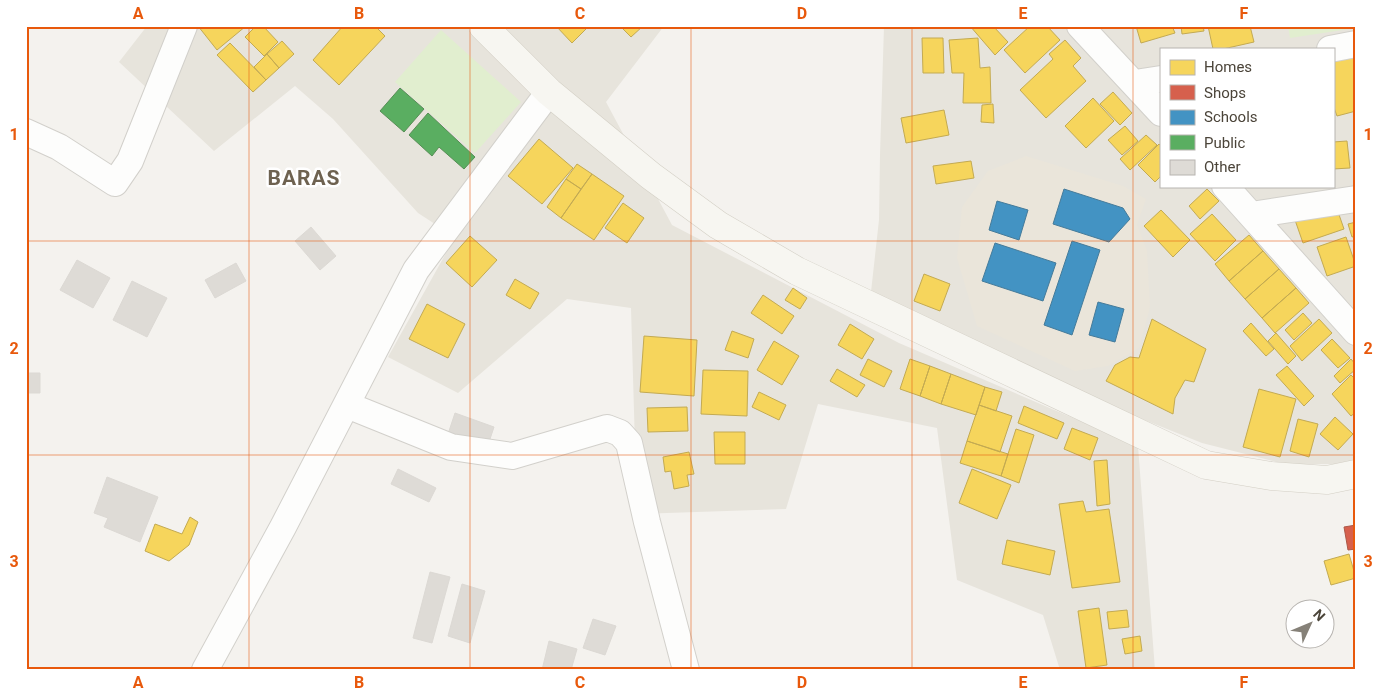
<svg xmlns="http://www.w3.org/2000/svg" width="1382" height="696" font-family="Roboto,sans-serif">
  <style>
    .residential { fill: #e7e4dc; fill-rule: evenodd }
    .education { fill: #eae5da }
    .green { fill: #e1eecf }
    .homes { fill: #f6d55c; stroke: #c3aa52 }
    .shops { fill: #d6604d; stroke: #ac5847 }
    .schools { fill: #4393c3; stroke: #457b9a }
    .public { fill: #5aae61; stroke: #568e55 }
    .building { fill: #dedbd6; stroke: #dcd9d4 }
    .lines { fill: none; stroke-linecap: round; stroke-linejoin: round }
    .minor-casing { stroke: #d2d0cb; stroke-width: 28 }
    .secondary-casing { stroke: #d3cfc5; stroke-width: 29 }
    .minor { stroke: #fdfdfc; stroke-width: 26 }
    .secondary { stroke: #f7f6f1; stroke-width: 28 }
    .grid { fill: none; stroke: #e8590c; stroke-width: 1; stroke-opacity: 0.55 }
    .labels { text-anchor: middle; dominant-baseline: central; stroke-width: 5; stroke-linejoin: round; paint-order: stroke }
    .district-label { font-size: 21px; font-weight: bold; letter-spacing: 1px; fill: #6e6250; stroke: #fff }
    .neatline { fill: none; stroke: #e8590c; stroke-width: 2 }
    .grid-label { font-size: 16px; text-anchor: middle; font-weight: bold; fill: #e8590c }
  </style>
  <rect width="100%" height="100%" fill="#f4f2ee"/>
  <!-- residential -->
  <path class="residential" d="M147,26H664L606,102L672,225L899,343L1138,446L1155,670H1060L1043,615L957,580L937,428L818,404L786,509L637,514L631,308L567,299L458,393L388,357L455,237L418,213L333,119L295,86L214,151L119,62Z
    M884,26H1356V461L1341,464H1285L1202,443L1042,379L870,301L879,220L880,155ZM1161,49H1333V186H1161Z"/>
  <!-- education -->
  <path class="education" d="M1026,156L1123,186L1146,199L1137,224L1147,251L1150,307L1139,348L1108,366L1075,371L977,326L957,258L962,207L988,171Z"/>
  <!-- green -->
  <path class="green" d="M1288,26H1356V28L1290,38Z
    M441,30L521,102L475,153L395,82Z"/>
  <!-- homes -->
  <path class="homes" d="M198,26H246L217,50Z
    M256,26H263L278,42L264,56L245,37Z
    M343,26H375L385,36L339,85L313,60Z
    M556,26H589L572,43Z
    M620,26H643L631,37Z
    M970,26H993L1008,42L995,55Z
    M1030,26H1047L1060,40L1025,73L1004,50Z
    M1136,26H1172L1175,33L1141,43Z
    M1181,26H1203L1204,31L1182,34Z
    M1208,26H1250L1254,42L1223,49H1213Z
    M922,38H943L944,73H923Z
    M978,38L980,68L990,67L991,103H963L964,73H952L949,40Z
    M1065,40L1081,58L1073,66L1086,81L1046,118L1020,90L1053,59L1049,54Z
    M282,41L294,54L279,68L267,54Z
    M230,43L266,80L253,92L217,55Z
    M267,54L279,68L266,80L254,67Z
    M1356,54V111L1337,116L1333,105V59Z
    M1113,92L1132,113L1120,125L1100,104Z
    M1093,98L1114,121L1086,148L1065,126Z
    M993,104L994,123L981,122L982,105Z
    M944,110L949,135L906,143L901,118Z
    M1125,126L1138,141L1122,155L1108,140Z
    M1146,135L1157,145L1130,170L1120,159Z
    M539,139L573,168L542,204L508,176Z
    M1347,141L1350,168L1333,169V142Z
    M1159,144L1161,146V176L1155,182L1138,165Z
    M971,161L974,178L936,184L933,166Z
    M577,164L592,174L581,189L566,179Z
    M592,174L624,196L594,240L561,218Z
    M566,179L581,189L561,218L547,207Z
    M1207,189L1219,201L1200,219L1189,206Z
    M623,203L644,218L627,243L605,228Z
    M1336,206L1344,229L1303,243L1295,220Z
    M1161,210L1190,240L1173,257L1144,226Z
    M1212,214L1236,240L1215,261L1190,234Z
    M1356,222V236L1352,237L1348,224Z
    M1249,235L1263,251L1229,281L1215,264Z
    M470,236L497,260L472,287L446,263Z
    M1346,237L1356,266L1327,276L1317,247Z
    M1263,251L1279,269L1245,299L1229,281Z
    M1279,269L1296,288L1262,318L1245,299Z
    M924,274L950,284L940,311L914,301Z
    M515,279L539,293L530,309L506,295Z
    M793,288L807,298L800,309L785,300Z
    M1296,288L1309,303L1275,333L1262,318Z
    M763,295L794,316L782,334L751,313Z
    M427,304L465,324L448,358L409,339Z
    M1303,313L1312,323L1294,340L1285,330Z
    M1152,319L1206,349L1194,382L1185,380L1175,398L1173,414L1106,381L1115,365L1130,357L1139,358Z
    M1319,319L1332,333L1302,361L1290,346Z
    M1251,323L1274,349L1266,356L1243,331Z
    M850,324L874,339L862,359L838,345Z
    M732,331L754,339L748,358L725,350Z
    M1276,333L1296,356L1288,364L1268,341Z
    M644,336L697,340L694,396L640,392Z
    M1332,339L1350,358L1338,368L1321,350Z
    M774,341L799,356L782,385L757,370Z
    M868,359L892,371L884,387L860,375Z
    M910,359L930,366L920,396L900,389Z
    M1351,359L1356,365V369L1340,383L1334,376Z
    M930,366L951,374L941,404L920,396Z
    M1287,366L1314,396L1304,406L1276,375Z
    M837,369L865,385L857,397L830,381Z
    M703,370L748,371L747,416L701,414Z
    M951,374L985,387L976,415L941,404Z
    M1351,375L1356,380V412L1351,416L1332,394Z
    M985,387L1002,392L996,411L979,405Z
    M1259,389L1296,399L1280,457L1243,447Z
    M759,392L786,405L779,420L752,407Z
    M979,405L1012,416L1000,452L967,441Z
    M1024,406L1064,423L1057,439L1018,423Z
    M687,407L688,431L648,432L647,408Z
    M1335,417L1353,434L1338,450L1320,434Z
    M1298,419L1318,424L1309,457L1290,451Z
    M1072,428L1098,438L1090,460L1064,449Z
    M1016,429L1034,435L1019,483L1001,476Z
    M714,432H745V464H715Z
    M967,441L1008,454L1001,476L960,463Z
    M689,452L694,474L687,475L689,486L674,489L671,471L665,472L663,457Z
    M1107,460L1110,504L1097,506L1094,461Z
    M972,469L1011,485L997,519L959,503Z
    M1083,501L1086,512L1109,509L1120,582L1072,588L1059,504Z
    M190,517L198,522L189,545L169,561L145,551L155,524L182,534Z
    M1007,540L1055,551L1050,575L1002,564Z
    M1349,554L1356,578L1331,585L1324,561Z
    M1099,608L1107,665L1086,668L1078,611Z
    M1127,610L1129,627L1109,629L1107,612Z
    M1140,636L1142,651L1125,654L1122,639Z"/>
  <!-- shops -->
  <path class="shops" d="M1356,525V549L1348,550L1344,527Z"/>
  <!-- schools -->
  <path class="schools" d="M1064,189L1123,208L1130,219L1109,242L1053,224Z
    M997,201L1028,210L1019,240L989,230Z
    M1072,241L1100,250L1072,335L1044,325Z
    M995,243L1056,263L1043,301L982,281Z
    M1098,302L1124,309L1115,342L1089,335Z"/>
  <!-- public -->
  <path class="public" d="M400,88L424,109L404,132L380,111Z
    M428,113L475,157L464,169L439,147L432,156L409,135Z"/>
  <!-- building -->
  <path class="building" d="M311,227L336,256L320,270L295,241Z
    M77,260L110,278L93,308L60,290Z
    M236,263L246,281L215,298L205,280Z
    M132,281L167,298L147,337L113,320Z
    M26,373H40V393H26Z
    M455,413L494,427L487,448L448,434Z
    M398,469L436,488L429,502L391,484Z
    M107,477L158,497L140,542L104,527L108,518L94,513Z
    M430,572L450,577L432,643L413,638Z
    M462,584L485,591L470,643L448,636Z
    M593,619L616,626L605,655L583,648Z
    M549,641L577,649L571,670H542Z"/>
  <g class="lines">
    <defs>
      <path id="minor" d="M1080,26L1161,113
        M1330,49L1356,44
        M1135,83L1161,79
        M26,132L59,147L115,183L130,161L184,26
        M1225,186L1356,332
        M1251,215L1356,199
        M347,405L451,447L512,456L607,428L620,433L629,443L647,522L686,670
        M205,670L283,527L416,270L549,92"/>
      <path id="secondary" d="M483,26L549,92L651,176L718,225L797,271L1206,465L1271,476L1327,480L1356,474"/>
    </defs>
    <!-- minor casing -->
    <use href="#minor" class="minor-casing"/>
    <!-- secondary casing -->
    <use href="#secondary" class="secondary-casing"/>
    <!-- minor -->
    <use href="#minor" class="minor"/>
    <!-- secondary -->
    <use href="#secondary" class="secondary"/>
  </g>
  <!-- grid -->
  <path class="grid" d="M249,26V670M470,26V670M691,26V670M912,26V670M1133,26V670M26,241H1356M26,455H1356"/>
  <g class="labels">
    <!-- district labels -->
    <g class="district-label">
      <text x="304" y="178">BARAS</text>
    </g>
  </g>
  <!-- border -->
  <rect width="1382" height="696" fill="none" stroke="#ffffff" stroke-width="55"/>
  <!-- legend -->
  <rect x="1160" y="48" width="175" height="140" fill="#ffffff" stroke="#b7b4b0"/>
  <rect x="1170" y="60" width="25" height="15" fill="#f6d55c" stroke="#b7b4b0"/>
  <text x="1204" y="72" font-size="15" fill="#4b4439">Homes</text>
  <rect x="1170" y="85" width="25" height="15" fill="#d6604d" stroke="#b7b4b0"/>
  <text x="1204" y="98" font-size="15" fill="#4b4439">Shops</text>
  <rect x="1170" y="110" width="25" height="15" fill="#4393c3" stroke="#b7b4b0"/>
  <text x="1204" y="122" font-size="15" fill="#4b4439">Schools</text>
  <rect x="1170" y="135" width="25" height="15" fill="#5aae61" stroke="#b7b4b0"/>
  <text x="1204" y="148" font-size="15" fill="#4b4439">Public</text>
  <rect x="1170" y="160" width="25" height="15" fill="#dedbd6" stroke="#b7b4b0"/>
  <text x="1204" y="172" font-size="15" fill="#4b4439">Other</text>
  <!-- north arrow -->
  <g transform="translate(1310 624) rotate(46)"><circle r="24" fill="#ffffff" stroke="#b7b4b0"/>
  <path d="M0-4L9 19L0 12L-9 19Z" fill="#868178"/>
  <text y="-8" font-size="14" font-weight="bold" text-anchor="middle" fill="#4b4439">N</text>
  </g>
  <rect x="28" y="28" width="1326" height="640" class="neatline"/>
  <g class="grid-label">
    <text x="138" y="19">A</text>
    <text x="359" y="19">B</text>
    <text x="580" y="19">C</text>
    <text x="802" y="19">D</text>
    <text x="1023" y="19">E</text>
    <text x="1244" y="19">F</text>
    <text x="14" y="140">1</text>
    <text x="1368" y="140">1</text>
    <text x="14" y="354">2</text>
    <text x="1368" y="354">2</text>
    <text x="14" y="567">3</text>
    <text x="1368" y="567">3</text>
    <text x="138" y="688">A</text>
    <text x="359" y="688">B</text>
    <text x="580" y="688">C</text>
    <text x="802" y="688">D</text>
    <text x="1023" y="688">E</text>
    <text x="1244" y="688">F</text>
  </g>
</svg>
